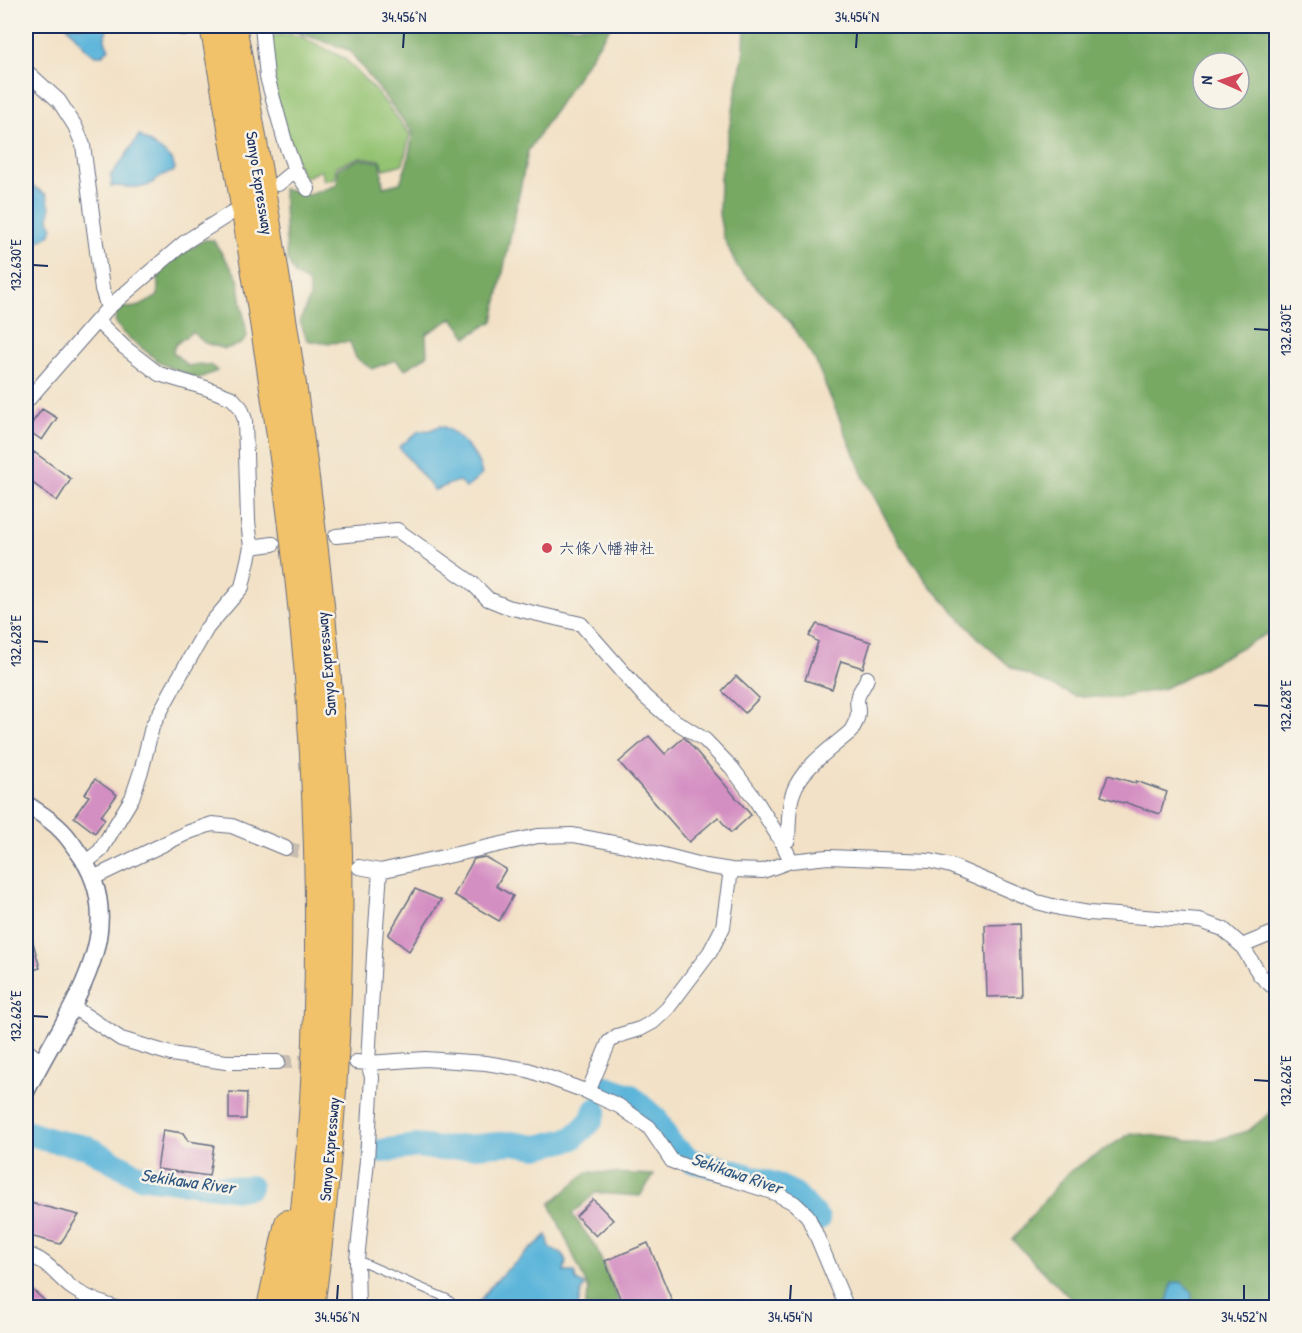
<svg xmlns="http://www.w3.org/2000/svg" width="1302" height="1333" font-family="'Patrick Hand','Klee One',sans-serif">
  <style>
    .green { fill: #94c372; stroke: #587968; stroke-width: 1.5 }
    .forest { fill: #77a964; stroke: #496c61; stroke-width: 1.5; fill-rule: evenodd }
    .water { fill: #5db6da; stroke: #3c729c; stroke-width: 1.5 }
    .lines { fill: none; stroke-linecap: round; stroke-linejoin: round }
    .river { stroke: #5db6da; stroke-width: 24 }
    .building { fill: #d48fc2 }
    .minor-tunnel { stroke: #c7bdb1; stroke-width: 14; stroke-dasharray: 14 7; stroke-linecap: butt }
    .service-casing { stroke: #666d82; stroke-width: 9 }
    .minor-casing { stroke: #666d82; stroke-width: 16 }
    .tertiary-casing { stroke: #666d82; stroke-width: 19 }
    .motorway-casing { stroke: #666d82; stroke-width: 28 }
    .service { stroke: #fff; stroke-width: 7 }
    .minor { stroke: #fff; stroke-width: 14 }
    .tertiary { stroke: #fff; stroke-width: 16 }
    .motorway { stroke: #f2c26a; stroke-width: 26 }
    .ticks { fill: none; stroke: #1b2f5e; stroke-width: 2 }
    .poi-dot { fill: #d1495b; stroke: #f7f3e8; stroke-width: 2 }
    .labels { text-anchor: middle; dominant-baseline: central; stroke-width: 5; stroke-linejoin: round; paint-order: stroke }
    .street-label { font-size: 16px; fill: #1b2f5e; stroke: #f7f3e8 }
    .poi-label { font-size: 16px; fill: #1b2f5e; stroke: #f7f3e8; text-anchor: start }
    .water-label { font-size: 18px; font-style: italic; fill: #2f5883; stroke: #f7f3e8 }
    .neatline { fill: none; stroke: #1b2f5e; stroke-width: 2 }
    .ticks-label { font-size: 15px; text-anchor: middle; fill: #1b2f5e }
  </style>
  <rect width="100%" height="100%" fill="#f7f3e8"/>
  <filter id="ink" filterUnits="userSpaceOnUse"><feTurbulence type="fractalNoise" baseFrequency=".0167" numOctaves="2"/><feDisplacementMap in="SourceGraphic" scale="12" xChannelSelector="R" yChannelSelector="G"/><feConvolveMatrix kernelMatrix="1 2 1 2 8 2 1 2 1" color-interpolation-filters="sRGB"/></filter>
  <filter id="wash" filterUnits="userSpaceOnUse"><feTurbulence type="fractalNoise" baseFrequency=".008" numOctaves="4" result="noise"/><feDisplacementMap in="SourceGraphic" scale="24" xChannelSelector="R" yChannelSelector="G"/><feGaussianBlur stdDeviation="1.35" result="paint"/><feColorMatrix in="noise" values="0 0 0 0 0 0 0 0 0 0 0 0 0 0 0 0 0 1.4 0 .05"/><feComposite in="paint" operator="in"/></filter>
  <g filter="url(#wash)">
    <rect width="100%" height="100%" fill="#f2e1c6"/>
    <!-- green -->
    <path class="green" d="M291,34L302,37L344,58L376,91L410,134L403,164L384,169L381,160L360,157L336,166L335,179L324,180L321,170L304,178L292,154L270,75L269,36Z"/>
    <!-- forest -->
    <path class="forest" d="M286,26H611L528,151L493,321L467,337L453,318L426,334L427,356L405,369L395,360L372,369L356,358L350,342L322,343L307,340L300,321L310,297L308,282L295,275L287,259L283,189L309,195L337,185L338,168L360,159L381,162L383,187L400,183L407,164L413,133L349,50L302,34Z
      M745,26H1276V629L1165,688L1117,698L1075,696L1012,668L981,641L930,586L899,543L864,478L815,360L790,322L738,268L723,236L719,214L720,177L744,51ZM1203,63H1239V99H1203Z
      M204,240H213L238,278L247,337L241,344L225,349L205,343L192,332L175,345L173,352L188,366L199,364L212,366L217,371L197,379L162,364L123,333L115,322L117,310L122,307C137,310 146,303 158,296C158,289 157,282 159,276C165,263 192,248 204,240Z
      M1276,1108V1307H1079L1012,1240L1067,1173L1131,1133L1189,1140H1216L1248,1131Z
      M587,1172L654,1175L640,1196L595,1193L572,1214L596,1247L621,1307H584L589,1290L550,1204Z"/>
    <!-- water -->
    <path class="water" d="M67,26H109C104,34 103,40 109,48L103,55H95L86,49Z
      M139,135C151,145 172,153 175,169L173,172C157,174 157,183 146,186C138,189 120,186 111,186L112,179L110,176L125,157Z
      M26,182L47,195L50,208L49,220L53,227L50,235L40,241L28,239L26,237Z
      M440,426C452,427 474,452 479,464C480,465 481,472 482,474L475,481L466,488L459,481C450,483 443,488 434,490L399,447L419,431L430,430Z
      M547,1235L550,1248L563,1254L566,1261L564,1272H575L576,1281L585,1285L581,1293L578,1307H475L491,1286L505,1272Z
      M1181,1282L1192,1292L1191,1307H1166L1172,1283Z"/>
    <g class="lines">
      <!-- river -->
      <path class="river" d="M603,1090L607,1087L629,1095L657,1120L671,1145L692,1161L733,1171L774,1184L795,1194L818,1219
        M26,1132L53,1141L87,1147L139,1176L239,1189L250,1187
        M375,1152L417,1146L438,1149L512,1143L537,1147L572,1139L591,1121L595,1110"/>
    </g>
    <g id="blocks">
      <!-- building -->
      <path class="building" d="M42,409L57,418L42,440L27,430Z
        M34,452L71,479L57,501L26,478V465Z
        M817,624L871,642L863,668L841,661L832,689L805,680L818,642L809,636Z
        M736,676L759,698L745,713L722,691Z
        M649,736L665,754L684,737L751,815L731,833L718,817L689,842L619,762Z
        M1108,775L1135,783L1136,781L1167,792L1160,814L1124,802L1123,803L1101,796Z
        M95,779L117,795L101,816L105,819L95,833L74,817L89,796L85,794Z
        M485,857L506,869L496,886L513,896L499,921L454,895L474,859Z
        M415,889L441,900L409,951L388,935Z
        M1019,924L1021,996L987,997L985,925Z
        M26,928H29L40,968L26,972Z
        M229,1092L247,1093L246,1119H229Z
        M163,1130L183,1133L188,1141L214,1145L209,1176L157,1169Z
        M593,1199L613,1220L596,1236L576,1216Z
        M26,1202L79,1215L60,1244L26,1235Z
        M648,1243L675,1308H624L605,1261Z
        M26,1284L53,1308H26Z"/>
    </g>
  </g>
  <g filter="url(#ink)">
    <use href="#blocks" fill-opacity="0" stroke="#666d82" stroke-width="1.5"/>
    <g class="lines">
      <!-- minor-tunnel -->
      <path class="minor-tunnel" d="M285,848L322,857
        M278,1062H321"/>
      <defs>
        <path id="service" d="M358,1260L448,1299L458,1308"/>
        <path id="minor" d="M182,26L183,28L195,26
          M262,26L267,77L286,145L295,170L308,189
          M26,71L59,101L75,126L83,145L102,289L108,308
          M278,184L295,170
          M26,402L108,308L185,242L231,213
          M336,536L397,530L472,583L488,599L508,607L581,624L645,697L667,716L705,740L732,768L755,799L783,844L791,861
          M251,547L273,544
          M783,844L788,840C789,826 788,806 793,793C801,768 832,748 851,731C855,724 858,719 858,712C858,706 856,701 858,696C860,690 865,685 867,678
          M86,862L100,851L132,798L142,768L152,727L178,679L207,628L242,587L251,547L248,521L245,420L241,408L232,398L206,388L159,374L124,347L97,321
          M359,867L380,871L538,836L573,835L625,845L706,866L731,870L763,871L791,861L828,857L930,861L951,866L1037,902L1060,908L1089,913L1200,921L1223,929L1242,946L1260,975L1271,985L1276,987
          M93,878L189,832L212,824L232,826L285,848
          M1242,946L1276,932
          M73,1007L121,1039L171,1054L226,1062H278
          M26,1050L42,1063
          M356,1062L368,1063L425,1059L486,1063L528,1070L588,1092L619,1106L649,1127L672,1161L697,1171L731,1179L775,1193L794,1203L807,1215L815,1232L847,1308
          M588,1092L609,1042L617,1036L640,1029L653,1022L667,1009L710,952L723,927L731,870
          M26,1254C49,1261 54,1274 72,1288C85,1297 100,1303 116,1308
          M358,1308L357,1260L367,1160L372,1077L368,1063L374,955L380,871"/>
        <path id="tertiary" d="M26,804C38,812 52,820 62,831C67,836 72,843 76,849C122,909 93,970 61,1028C49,1049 37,1070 26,1092"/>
        <path id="motorway" d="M213,26C227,98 238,170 250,243C273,379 293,516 306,654C309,682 310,710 312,738C324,928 319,1119 292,1308
          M233,26C248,104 261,183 274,262C298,409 319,557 330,706C334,755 338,805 339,855C342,1006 331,1157 311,1308
          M270,1308L288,1223"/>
      </defs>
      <!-- service casing -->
      <use href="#service" class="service-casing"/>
      <!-- minor casing -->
      <use href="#minor" class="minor-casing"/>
      <!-- tertiary casing -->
      <use href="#tertiary" class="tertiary-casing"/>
      <!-- motorway casing -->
      <use href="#motorway" class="motorway-casing"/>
      <!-- service -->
      <use href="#service" class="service"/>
      <!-- minor -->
      <use href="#minor" class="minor"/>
      <!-- tertiary -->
      <use href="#tertiary" class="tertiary"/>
      <!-- motorway -->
      <use href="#motorway" class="motorway"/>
    </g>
  </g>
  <!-- ticks -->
  <path class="ticks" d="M403,48L404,33M856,48L857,33M33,265L48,266M1254,329L1269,330M33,641L48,642M1254,705L1269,706M33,1016L48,1017M1254,1080L1269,1081M337,1300L338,1285M790,1300L791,1285M1244,1300V1285"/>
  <!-- markers -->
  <circle class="poi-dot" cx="547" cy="548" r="6"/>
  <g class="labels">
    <!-- street labels -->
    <g class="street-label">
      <text transform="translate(260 183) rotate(81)">Sanyo Expressway</text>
      <text transform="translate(326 664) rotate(-95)">Sanyo Expressway</text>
      <text transform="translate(329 1149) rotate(-85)">Sanyo Expressway</text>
    </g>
    <!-- poi labels -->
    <g class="poi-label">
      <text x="559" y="548">六條八幡神社</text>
    </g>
    <!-- water labels -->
    <g class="water-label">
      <text transform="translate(737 1173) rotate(19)">Sekikawa River</text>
      <text transform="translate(188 1181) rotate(8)">Sekikawa River</text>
    </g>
  </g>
  <!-- margin -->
  <rect width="1302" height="1333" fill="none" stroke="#f7f3e8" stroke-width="66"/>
  <!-- north arrow -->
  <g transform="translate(1221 81) rotate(273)"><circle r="28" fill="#f7f3e8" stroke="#9fa5b1" stroke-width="1.5"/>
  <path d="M0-4.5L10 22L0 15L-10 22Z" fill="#d1495b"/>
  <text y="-9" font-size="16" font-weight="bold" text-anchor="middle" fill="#1b2f5e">N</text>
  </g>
  <rect x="33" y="33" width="1236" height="1267" class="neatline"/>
  <g class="ticks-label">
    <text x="404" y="22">34.456°N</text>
    <text x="857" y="22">34.454°N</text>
    <text transform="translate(16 265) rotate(-90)" y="5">132.630°E</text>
    <text transform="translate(1286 330) rotate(-90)" y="5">132.630°E</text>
    <text transform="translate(16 641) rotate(-90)" y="5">132.628°E</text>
    <text transform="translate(1286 706) rotate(-90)" y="5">132.628°E</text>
    <text transform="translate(16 1016) rotate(-90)" y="5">132.626°E</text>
    <text transform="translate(1286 1081) rotate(-90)" y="5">132.626°E</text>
    <text x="337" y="1322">34.456°N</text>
    <text x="790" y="1322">34.454°N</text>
    <text x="1244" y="1322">34.452°N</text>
  </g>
</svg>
